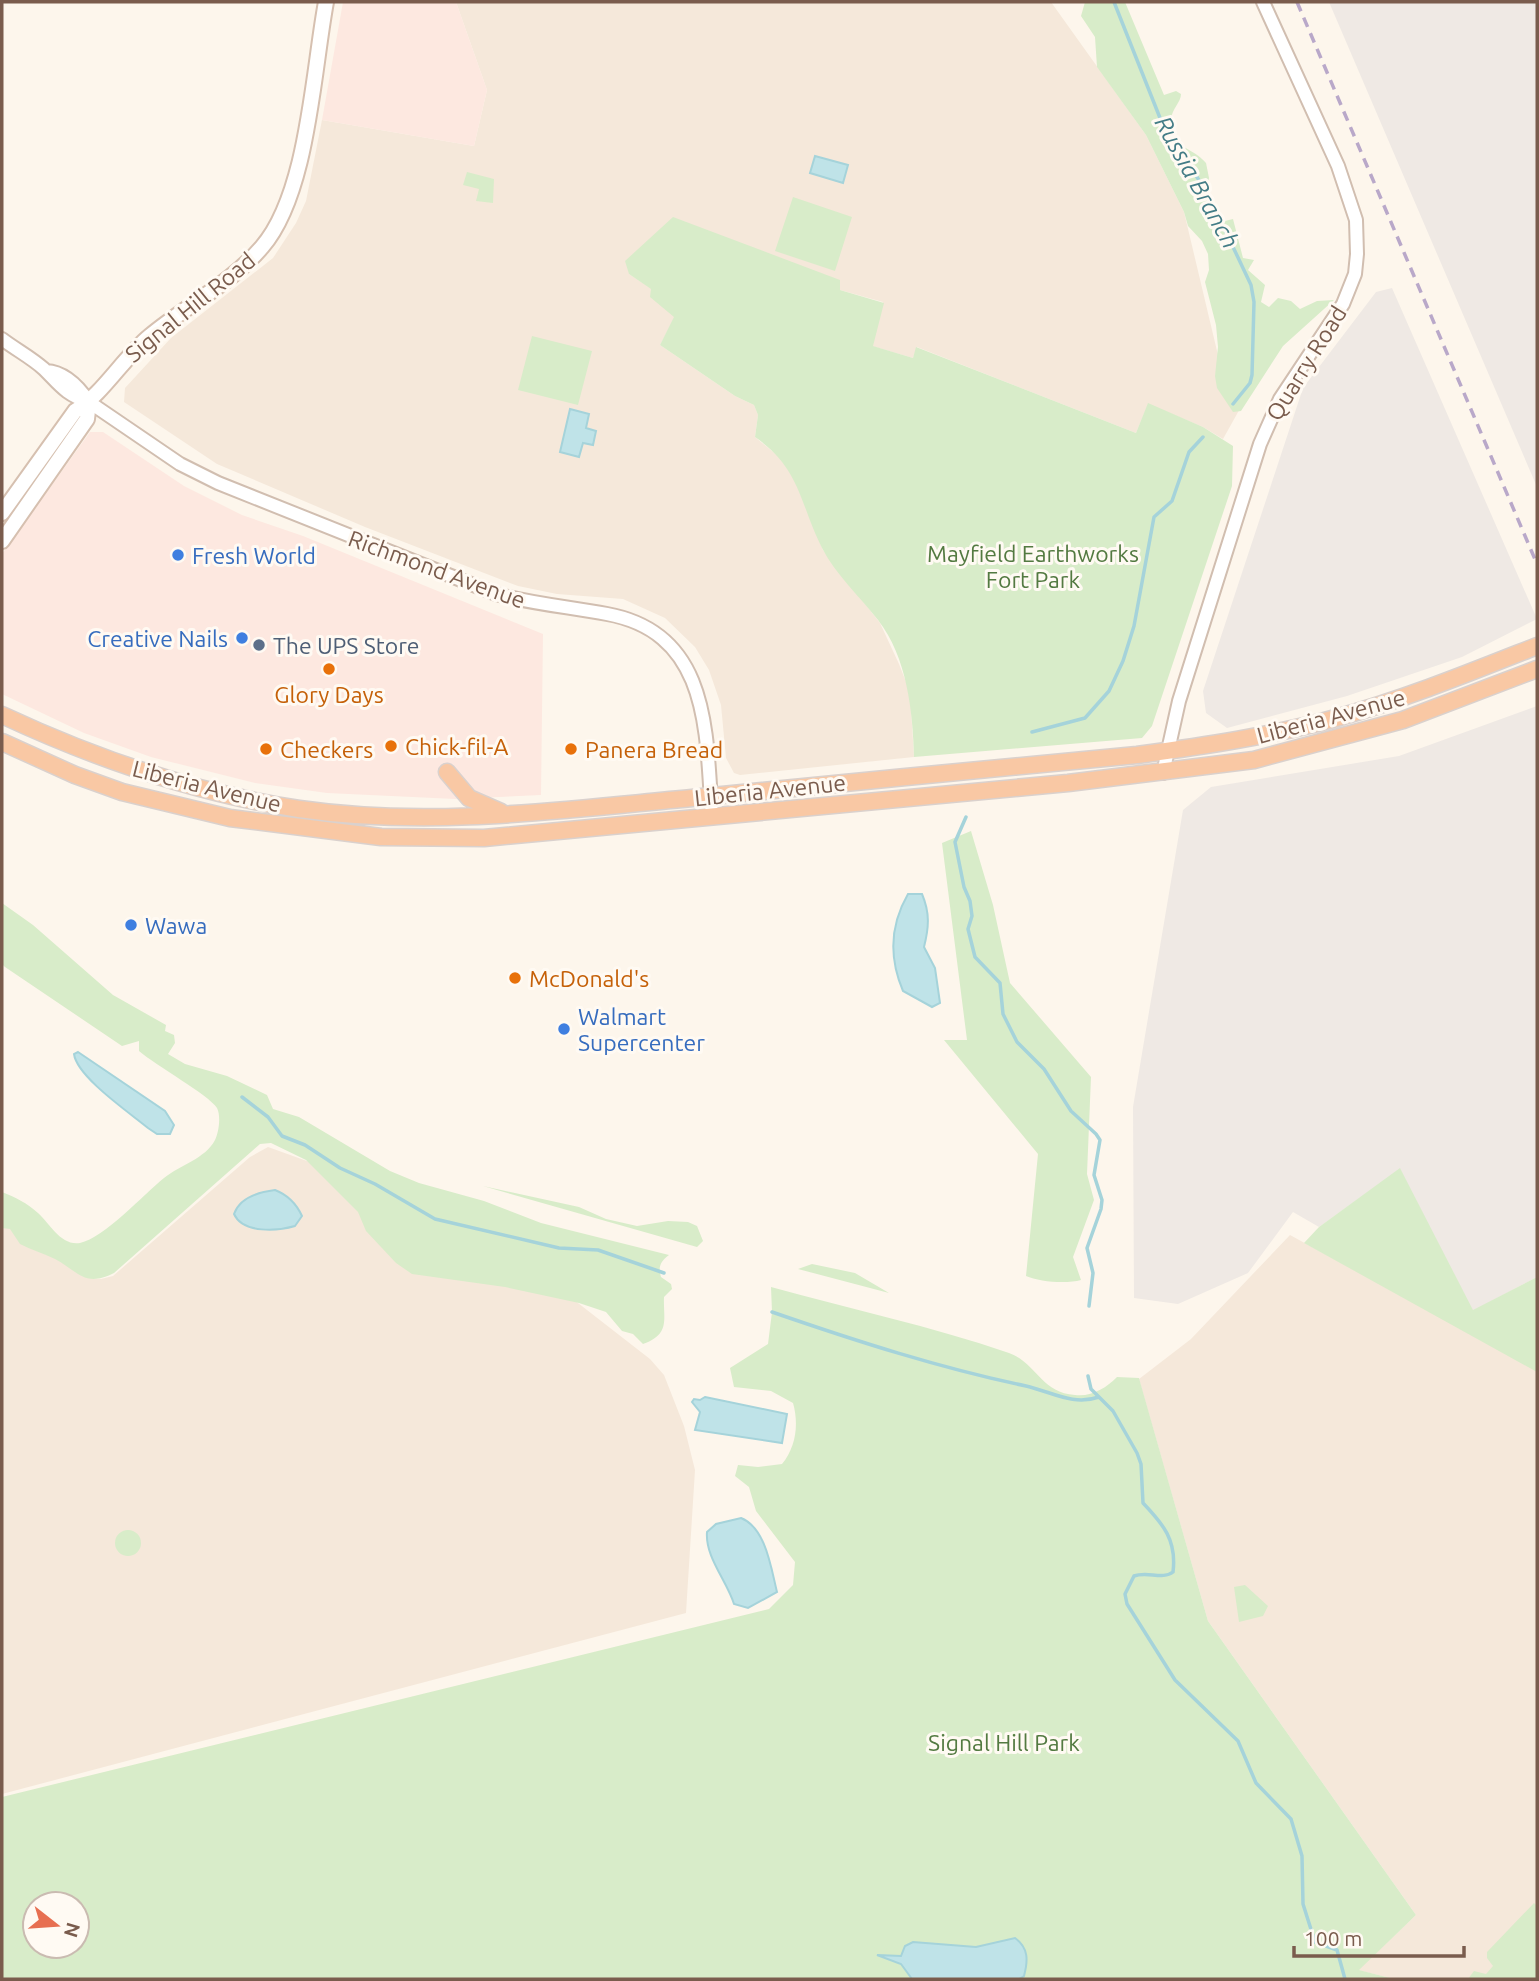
<svg xmlns="http://www.w3.org/2000/svg" width="1539" height="1981" font-family="Ubuntu,sans-serif">
  <style>
    .residential { fill: #f5e8da }
    .commercial { fill: #fde8e0 }
    .industrial { fill: #efe9e4 }
    .green { fill: #d8ecc9; fill-rule: evenodd }
    .water { fill: #bfe3e8; stroke: #a5d3da; stroke-width: 2 }
    .lines { fill: none; stroke-linecap: round; stroke-linejoin: round }
    .stream { stroke: #a5d3da; stroke-width: 3.5 }
    .tertiary-casing { stroke: #d1beb0; stroke-width: 16 }
    .secondary-casing { stroke: #d6c0b0; stroke-width: 18 }
    .trunk-casing { stroke: #dad1cd; stroke-width: 19 }
    .tertiary { stroke: #fff; stroke-width: 12 }
    .secondary { stroke: #fff; stroke-width: 14 }
    .trunk { stroke: #f9c8a4; stroke-width: 16 }
    .rail { stroke: #b9a8c9; stroke-width: 3.5; stroke-dasharray: 10 7; stroke-linecap: butt }
    .shop-dot { fill: #3f7fe0; stroke: #fffaf3; stroke-width: 2.5 }
    .service-dot { fill: #5c6f8a; stroke: #fffaf3; stroke-width: 2.5 }
    .food-dot { fill: #e8710a; stroke: #fffaf3; stroke-width: 2.5 }
    .labels { text-anchor: middle; dominant-baseline: central; stroke-width: 6; stroke-linejoin: round; paint-order: stroke }
    .street-label { font-size: 23px; fill: #7a5c4d; stroke: #fffaf3 }
    .park-label { font-size: 23px; fill: #537a41; stroke: #fffaf3 }
    .shop-label { font-size: 23px; fill: #366cbe; stroke: #fffaf3; text-anchor: start }
    .service-label { font-size: 23px; fill: #4e5e75; stroke: #fffaf3; text-anchor: start }
    .food-label { font-size: 23px; fill: #c56008; stroke: #fffaf3; text-anchor: start }
    .water-label { font-size: 24px; font-style: italic; fill: #437c86; stroke: #fffaf3 }
  </style>
  <rect width="100%" height="100%" fill="#fdf6ec"/>
  <!-- residential -->
  <path class="residential" d="M456,2H1051L1146,135L1184,212L1222,372L1242,405L1223,439L1203,427L1148,404L1136,433L917,347L913,358L872,346L883,302L840,290L629,274L652,289L651,297L675,317L660,345L735,396L754,405L758,415L755,437L783,460L794,478L823,550L880,623L899,664L910,692L914,757L740,775L734,773L726,758L721,705L709,670L695,647L665,618L623,599L557,594L518,586L365,527L217,464L124,402L125,388L171,338L273,258L296,223L306,201L322,120L474,146L487,90Z
    M268,1147L318,1165L560,1289L650,1359L664,1375L684,1426L695,1470L686,1613L2,1794V1201L90,1278L101,1279L113,1276L250,1157Z
    M1290,1235L1537,1370V1979H1394L1358,1970L1416,1915L1208,1621L1139,1379L1191,1339Z"/>
  <!-- commercial -->
  <path class="commercial" d="M343,2H456L487,90L474,146L322,120Z
    M90,432H103L184,486L242,515L303,536L543,634L541,795L455,799L327,793L255,783L151,757L84,733L2,694V554Z"/>
  <!-- industrial -->
  <path class="industrial" d="M1329,2H1537V487Z
    M1392,288L1537,619L1462,657L1347,696L1227,728L1206,713L1203,691L1303,388L1376,292Z
    M1537,706V1277L1473,1311L1400,1169L1319,1227L1293,1212L1248,1273L1178,1304L1134,1298L1133,1107L1183,810L1211,787L1399,756Z"/>
  <!-- green -->
  <path class="green" d="M1085,2H1125L1164,95L1176,91L1181,94C1181,102 1172,109 1171,119C1167,147 1192,146 1206,163L1209,178L1206,198L1217,216L1225,221L1233,219L1243,258L1254,260L1248,270L1265,285L1261,302L1269,307L1278,298L1291,301L1300,309L1317,301L1334,300L1283,346L1241,411L1233,412L1217,388L1215,376L1218,347L1216,325L1205,282L1209,270L1208,254L1202,241L1188,226L1184,212L1146,135L1097,67L1095,37L1081,16Z
    M467,172L494,179L493,203L476,201L479,189L463,185Z
    M793,197L852,217L835,271L775,251Z
    M673,217L840,280V290L884,303L873,346L913,358L916,347L1136,433L1148,403L1203,427L1233,446L1232,486L1152,726L1142,738L914,757C913,712 907,657 878,620C860,597 836,575 822,548C799,502 801,469 755,437L758,415L754,405L735,396L660,345L674,317L650,297L651,289L629,274L625,261Z
    M532,336L592,351L578,405L518,390Z
    M971,831L993,905L1010,983L1091,1077L1087,1174L1094,1200L1073,1257L1081,1280C1067,1284 1039,1282 1026,1276L1038,1154L944,1040H967L942,843Z
    M2,903L33,925L113,995L166,1025L165,1031L174,1035L175,1043L168,1054L185,1064L227,1076L267,1095L273,1109L299,1117L390,1171L419,1183L484,1201L541,1223L669,1255C660,1262 658,1267 661,1277L671,1284L672,1289L664,1297C663,1319 671,1334 643,1344L633,1334L622,1331L606,1312L579,1303L505,1287L412,1274L396,1263L366,1231L358,1212L306,1160L271,1143L260,1144L114,1273C84,1288 78,1271 55,1259C43,1253 31,1250 20,1244L10,1229L2,1228V1192C15,1197 27,1203 38,1213C50,1224 61,1246 80,1243C104,1238 144,1194 164,1178C180,1165 205,1159 215,1140C219,1132 221,1116 217,1108C209,1095 155,1065 139,1051V1041L122,1046L5,967L2,964Z
    M1400,1168L1473,1310L1537,1277V1372L1304,1243L1319,1227Z
    M483,1186L579,1207L606,1219L637,1226L668,1221L688,1222L697,1226L703,1241L697,1247Z
    M812,1264L855,1273L889,1293L798,1269Z
    M771,1287C850,1309 931,1326 1009,1353C1037,1363 1040,1392 1075,1395C1092,1397 1106,1388 1117,1377L1139,1378L1208,1621L1416,1915L1359,1970L1394,1979H2V1797L769,1609L793,1585L795,1562L756,1511L749,1487L735,1476L738,1465L758,1467L782,1464C796,1447 799,1424 793,1403L771,1391L734,1387L730,1368L768,1344L772,1312ZM35,1904H77V1946H35Z
    M115 1543a13 13 0 1 1 26 0a13 13 0 1 1-26 0Z
    M1245,1585L1268,1606L1263,1616L1239,1622L1234,1587Z
    M1534,1903L1537,1906V1979H1468L1474,1971L1486,1974L1493,1966L1487,1958V1952Z"/>
  <!-- water -->
  <path class="water" d="M815,156L848,165L843,183L810,173Z
    M570,409L589,414L586,428L596,431L593,445L583,443L579,457L560,452Z
    M908,894H922C930,913 929,927 924,947L935,968L940,1003L932,1007L903,991C889,958 890,925 908,894Z
    M78,1052L165,1111L174,1125L170,1134H157L148,1128C130,1113 77,1077 74,1054Z
    M275,1190C288,1195 296,1203 302,1216L295,1226C278,1231 243,1234 234,1214C240,1197 259,1192 275,1190Z
    M705,1397L787,1414L782,1443L695,1430L700,1412L692,1402L694,1399L700,1400Z
    M741,1518C766,1528 771,1568 777,1592L748,1608L734,1604C727,1581 705,1557 707,1532L716,1524Z
    M1015,1938C1029,1948 1028,1961 1024,1976L1019,1979H912L901,1964L877,1955L901,1956L905,1946L913,1942L976,1947Z"/>
  <g class="lines">
    <!-- stream -->
    <path class="stream" d="M1114,2L1164,128L1207,192L1251,285L1254,302L1252,375L1250,383L1233,404
      M1032,732L1085,718L1109,691L1123,661L1134,626L1154,517L1172,501L1189,452L1203,437
      M966,817L955,842L964,887L970,901L972,916L968,929L975,957L1000,983L1003,1014L1017,1042L1044,1069L1071,1111L1096,1134L1100,1140L1094,1175L1102,1200L1101,1209L1087,1248L1093,1273L1089,1306
      M242,1097L268,1117L282,1136L305,1145L340,1168L375,1184L435,1219L559,1248L598,1250L664,1273
      M772,1312C856,1341 940,1368 1026,1386C1052,1392 1073,1406 1099,1397
      M1088,1376L1091,1389L1113,1411L1137,1453L1141,1464L1143,1503C1163,1524 1177,1540 1173,1572C1163,1580 1147,1571 1134,1576L1125,1594L1127,1604L1175,1680L1238,1741L1256,1783L1291,1819L1302,1856L1303,1904L1315,1942L1337,1950L1345,1979"/>
    <defs>
      <path id="tertiary" d="M2,339C15,349 32,358 44,369C60,385 66,395 89,402L180,464L218,483L496,594C533,604 570,607 607,614C711,633 706,734 712,817
        M46,371C65,372 79,387 89,402
        M1163,773L1179,701L1260,444L1280,399L1343,304L1355,274L1357,254L1356,220L1338,166L1263,2"/>
      <path id="secondary" d="M2,513L75,411C103,394 123,358 150,336C186,306 231,283 262,247C308,194 313,71 326,2
        M2,541L87,419L89,402"/>
      <path id="trunk" d="M2,715C96,759 196,793 299,809C430,828 562,810 692,798C840,783 989,769 1137,755C1204,746 1271,736 1336,718C1405,699 1471,672 1537,646
        M2,742L75,775L122,792L230,818L381,837L484,838L1068,783L1254,760L1403,720L1537,669
        M447,772L469,798L501,812"/>
    </defs>
    <!-- tertiary casing -->
    <use href="#tertiary" class="tertiary-casing"/>
    <!-- secondary casing -->
    <use href="#secondary" class="secondary-casing"/>
    <!-- trunk casing -->
    <use href="#trunk" class="trunk-casing"/>
    <!-- tertiary -->
    <use href="#tertiary" class="tertiary"/>
    <!-- secondary -->
    <use href="#secondary" class="secondary"/>
    <!-- trunk -->
    <use href="#trunk" class="trunk"/>
    <!-- rail -->
    <path class="rail" d="M1297,2L1537,564"/>
  </g>
  <!-- markers -->
  <g class="shop-dot">
    <circle cx="178" cy="555" r="7"/>
    <circle cx="242" cy="638" r="7"/>
    <circle cx="131" cy="925" r="7"/>
    <circle cx="564" cy="1029" r="7"/>
  </g>
  <circle class="service-dot" cx="259" cy="645" r="7"/>
  <g class="food-dot">
    <circle cx="329" cy="669" r="7"/>
    <circle cx="391" cy="746" r="7"/>
    <circle cx="266" cy="749" r="7"/>
    <circle cx="571" cy="749" r="7"/>
    <circle cx="515" cy="978" r="7"/>
  </g>
  <g class="labels">
    <!-- street labels -->
    <g class="street-label">
      <text transform="translate(190 307) rotate(-39)">Signal Hill Road</text>
      <text transform="translate(1306 363) rotate(-58)">Quarry Road</text>
      <text transform="translate(437 569) rotate(20)">Richmond Avenue</text>
      <text transform="translate(1331 716) rotate(-15)">Liberia Avenue</text>
      <text transform="translate(207 786) rotate(14)">Liberia Avenue</text>
      <text transform="translate(770 790) rotate(-6)">Liberia Avenue</text>
    </g>
    <!-- park labels -->
    <g class="park-label">
      <text x="1033" y="553">Mayfield Earthworks<tspan x="1033" dy="26">Fort Park</tspan></text>
      <text x="1004" y="1742">Signal Hill Park</text>
    </g>
    <!-- shop labels -->
    <g class="shop-label">
      <text x="192" y="555">Fresh World</text>
      <text x="228" y="638" text-anchor="end">Creative Nails</text>
      <text x="145" y="925">Wawa</text>
      <text x="578" y="1016">Walmart<tspan x="578" dy="26">Supercenter</tspan></text>
    </g>
    <!-- service labels -->
    <g class="service-label">
      <text x="273" y="645">The UPS Store</text>
    </g>
    <!-- food labels -->
    <g class="food-label">
      <text x="329" y="694" text-anchor="middle">Glory Days</text>
      <text x="405" y="746">Chick-fil-A</text>
      <text x="280" y="749">Checkers</text>
      <text x="585" y="749">Panera Bread</text>
      <text x="529" y="978">McDonald's</text>
    </g>
    <!-- water labels -->
    <g class="water-label">
      <text transform="translate(1197 182) rotate(61)">Russia Branch</text>
    </g>
  </g>
  <!-- border -->
  <rect width="1539" height="1981" fill="none" stroke="#7a5c4d" stroke-width="7"/>
  <!-- north arrow -->
  <g transform="translate(56 1925) rotate(107)"><circle r="33" fill="#fffaf3" stroke="#cabbb1" stroke-width="2"/>
  <path d="M0-5L12 26L0 18L-12 26Z" fill="#e76f51"/>
  <text y="-10" font-size="19" font-weight="bold" text-anchor="middle" fill="#7a5c4d">N</text>
  </g>
  <!-- scale -->
  <path d="M1294 1946v10h170v-10" fill="none" stroke="#7a5c4d" stroke-width="3.5"/>
  <text x="1304" y="1946" font-size="21" fill="#7a5c4d" stroke="#fffaf3" stroke-width="5" paint-order="stroke">100 m</text>
</svg>
